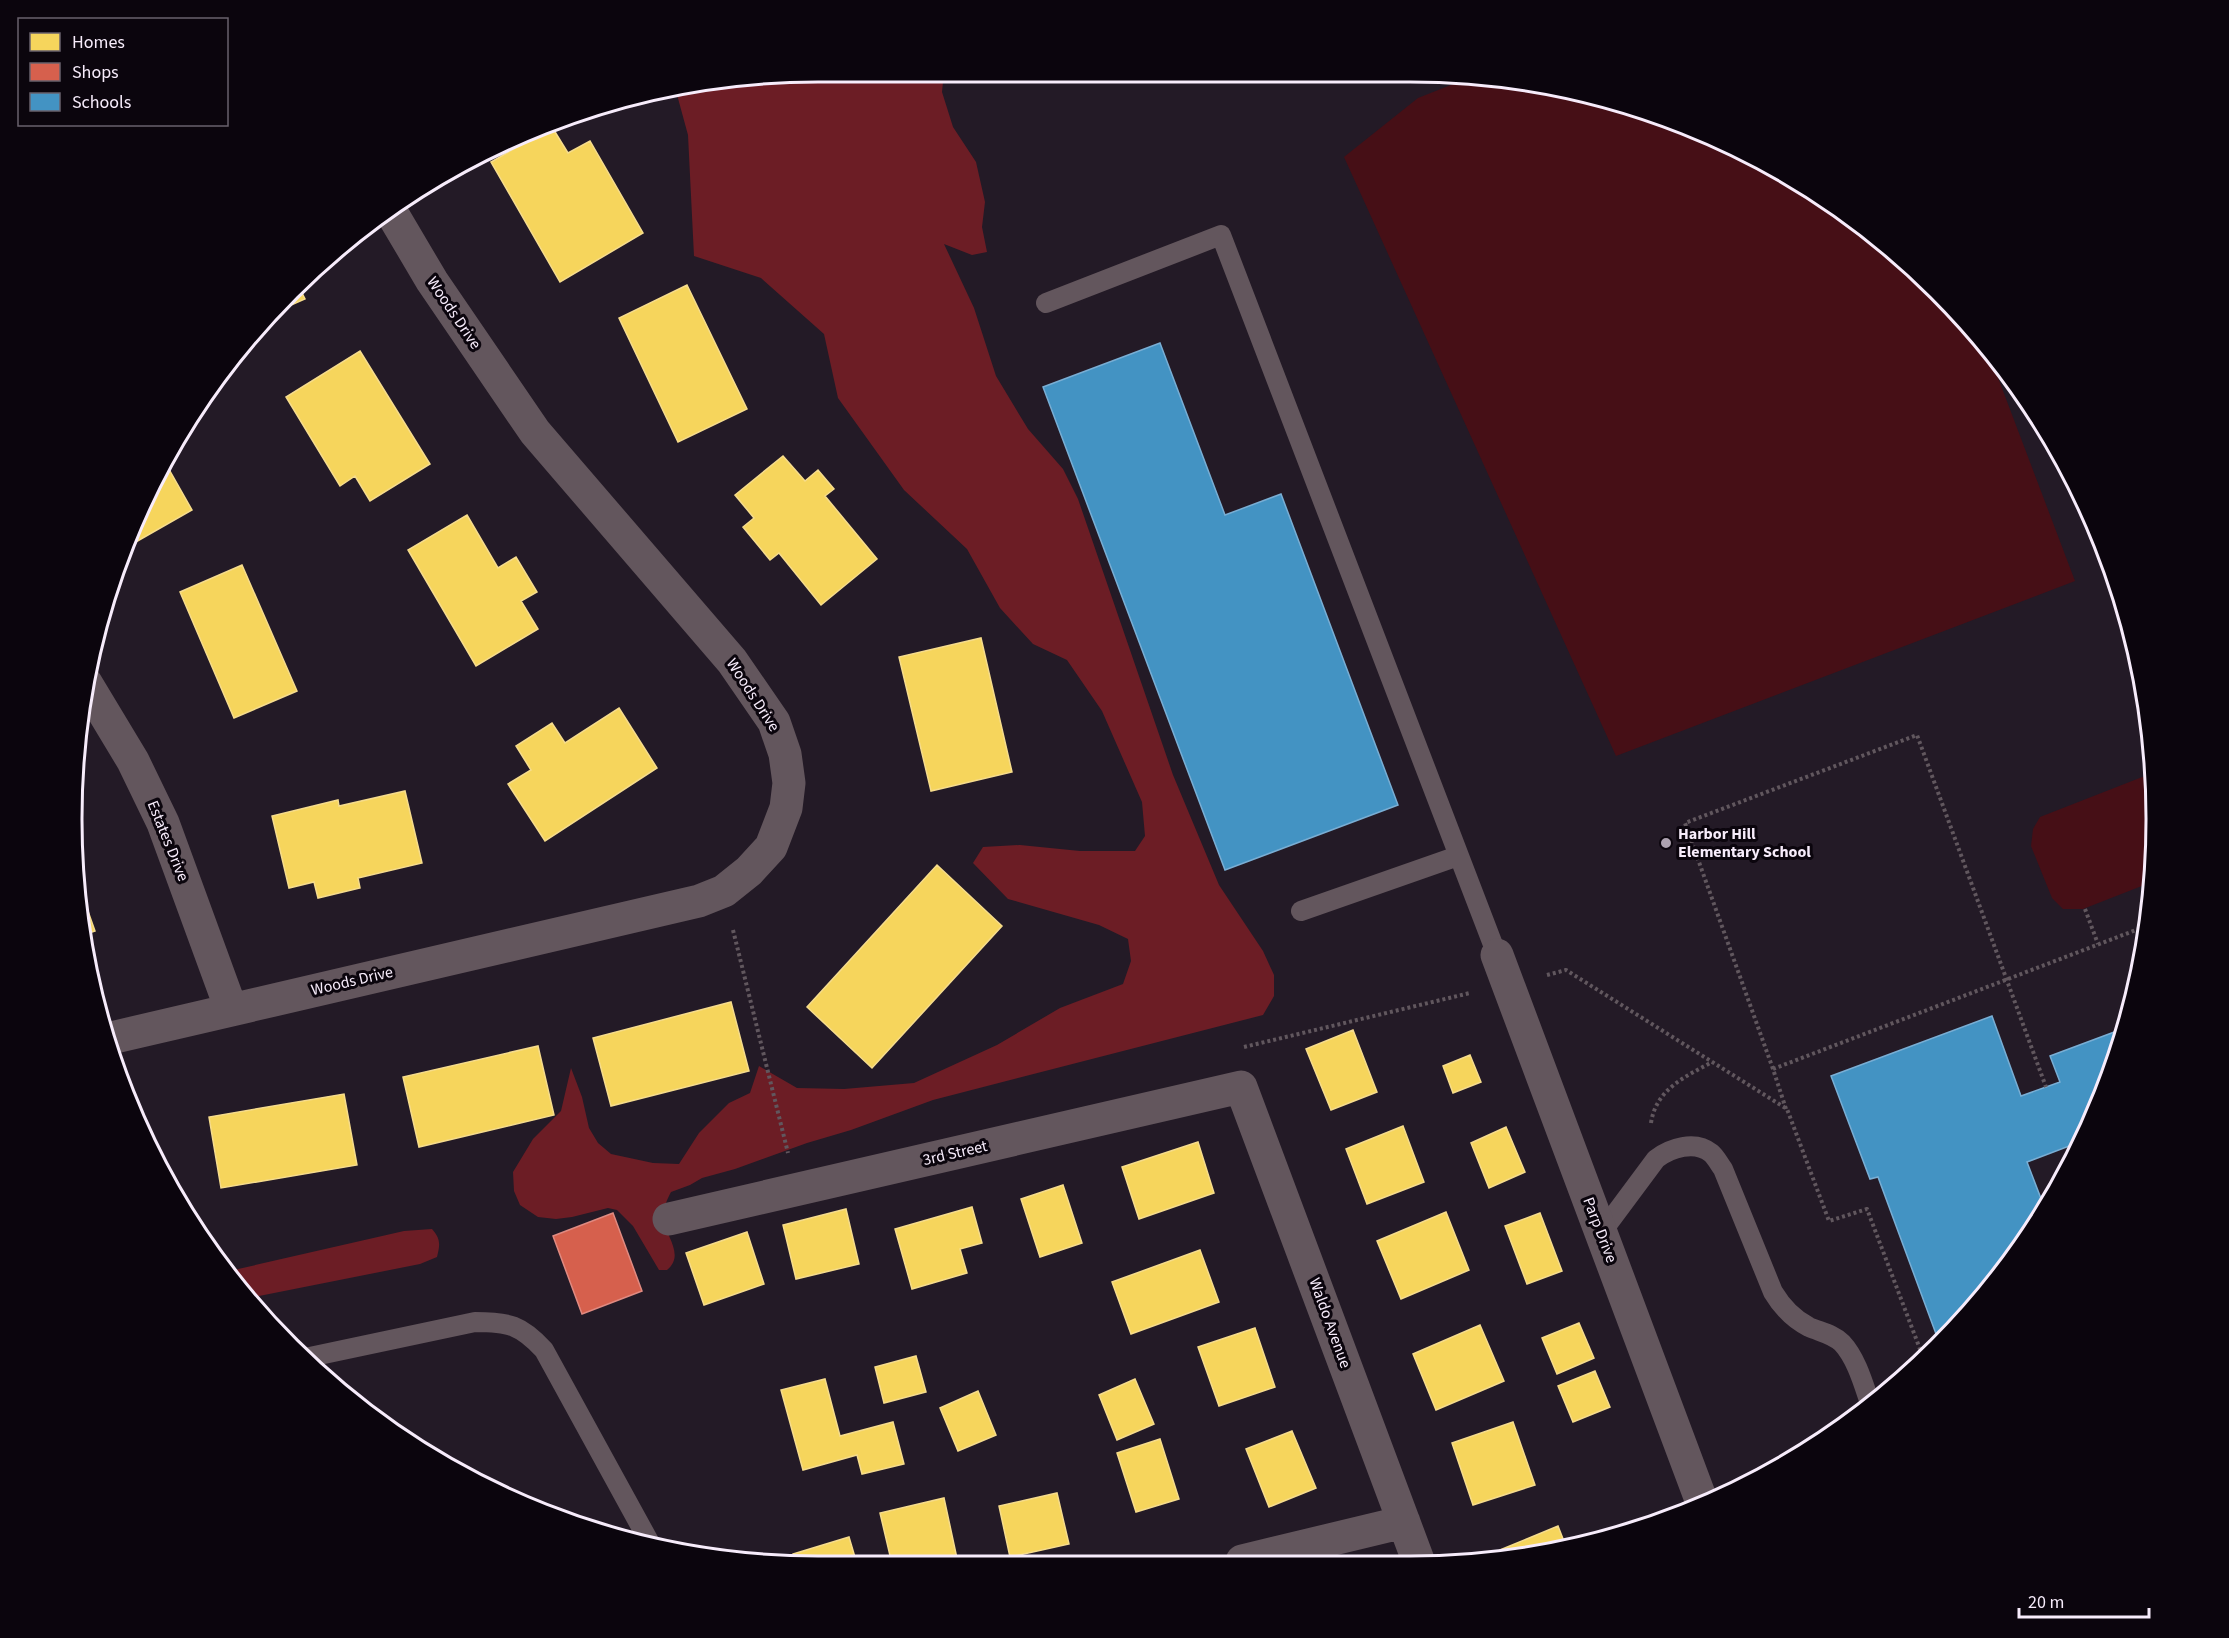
<svg xmlns="http://www.w3.org/2000/svg" width="2229" height="1638" font-family="'Source Sans 3',sans-serif">
  <style>
    .green { fill: #460f16 }
    .forest { fill: #6c1d25 }
    .homes { fill: #f6d55c; stroke: #f6dc8c; stroke-width: 1.5 }
    .shops { fill: #d6604d; stroke: #e08a81; stroke-width: 1.5 }
    .schools { fill: #4393c3; stroke: #79aed4; stroke-width: 1.5 }
    .lines { fill: none; stroke-linecap: round; stroke-linejoin: round }
    .path { stroke: #61575e; stroke-width: 4; stroke-dasharray: 3 3; stroke-linecap: butt }
    .lane { stroke: #63565d; stroke-width: 20 }
    .street { stroke: #63565d; stroke-width: 33 }
    .poi-dot { fill: #ada2b0; stroke: #0b050d; stroke-width: 2 }
    .labels { text-anchor: middle; dominant-baseline: central; stroke-width: 6; stroke-linejoin: round; paint-order: stroke }
    .street-label { font-size: 16px; fill: #f7ecfb; stroke: #0b050d }
    .poi-label { font-size: 16px; font-weight: bold; fill: #f7ecfb; stroke: #0b050d; text-anchor: start }
    .rim { fill: none; stroke: #f7ecfb; stroke-width: 3 }
  </style>
  <rect width="100%" height="100%" fill="#231a26"/>
  <!-- green -->
  <path class="green" d="M1466,79L1603,97L1696,129L1825,198L1903,258L1986,346L2075,581L1616,756L1344,157L1418,98Z
    M2155,772L2152,882L2083,909H2063L2052,898L2031,846L2033,829L2040,817Z"/>
  <!-- forest -->
  <path class="forest" d="M819,72H944L942,92L953,127L976,162L985,202L982,227L987,252L972,255L944,244L974,308L996,376L1028,429L1063,469L1078,499L1173,775L1219,885L1263,951L1274,975V996L1263,1015L933,1100L851,1130L807,1143L735,1169L702,1178L690,1185L671,1192C666,1201 663,1210 664,1220C666,1237 685,1255 667,1270H659L633,1226L617,1210L608,1208L572,1217L556,1219L538,1217L520,1205L514,1191L513,1172L533,1139L561,1111L571,1068L582,1097L589,1128L598,1143L611,1154L653,1163L679,1164L699,1133L729,1103L750,1093L759,1066L797,1088L844,1089L914,1083L997,1045L1060,1008L1123,984L1131,961L1128,939L1099,925L1008,899L973,863L983,847L1020,845L1080,851H1135L1145,836L1142,802L1102,711L1067,660L1033,644L1000,608L967,549L904,490L838,398L824,334L761,278L694,256L688,135L676,91Z
    M432,1229C441,1239 440,1245 437,1257L420,1264L249,1298L225,1272L404,1231Z"/>
  <!-- homes -->
  <path class="homes" d="M552,127L568,153L590,141L643,233L560,282L491,162Z
    M687,285L747,409L678,442L619,318Z
    M300,289L305,299L273,313Z
    M360,351L430,464L370,501L355,476L340,486L286,397Z
    M783,456L805,481L818,470L834,489L825,496L877,559L821,605L779,553L770,560L743,527L754,518L735,495Z
    M166,464L192,510L127,547L149,489Z
    M467,515L498,568L516,557L537,592L521,601L538,629L476,666L408,550Z
    M242,565L297,691L234,718L180,592Z
    M981,638L1012,772L931,791L899,657Z
    M619,708L657,768L545,841L508,784L531,770L516,746L552,723L565,743Z
    M405,791L422,863L358,878L360,888L318,898L314,882L289,888L272,816L338,800L339,806Z
    M937,865L1002,926L872,1068L807,1007Z
    M78,883L95,931L83,935L78,916Z
    M731,1002L749,1071L611,1106L593,1038Z
    M1353,1030L1377,1092L1331,1110L1306,1049Z
    M538,1046L554,1115L419,1147L403,1077Z
    M1470,1055L1481,1082L1453,1093L1443,1066Z
    M344,1094L357,1165L221,1188L209,1117Z
    M1403,1126L1424,1182L1367,1204L1346,1149Z
    M1506,1127L1525,1172L1489,1188L1471,1143Z
    M1198,1142L1214,1193L1139,1219L1122,1167Z
    M1063,1185L1082,1243L1040,1257L1021,1199Z
    M972,1207L982,1243L960,1249L967,1273L912,1289L895,1229Z
    M846,1209L859,1264L796,1279L783,1225Z
    M1446,1212L1469,1270L1401,1299L1377,1241Z
    M1540,1213L1562,1271L1527,1284L1505,1226Z
    M747,1232L764,1284L704,1305L686,1253Z
    M1200,1250L1219,1302L1131,1334L1112,1282Z
    M1579,1323L1594,1358L1557,1374L1542,1338Z
    M1480,1325L1504,1381L1436,1410L1413,1354Z
    M1255,1328L1275,1387L1219,1406L1198,1347Z
    M916,1356L926,1392L884,1403L875,1367Z
    M1595,1371L1610,1407L1573,1422L1558,1386Z
    M825,1379L840,1436L893,1422L904,1464L862,1474L857,1455L803,1470L781,1390Z
    M1135,1379L1154,1424L1117,1440L1099,1395Z
    M978,1391L996,1435L958,1451L940,1408Z
    M1513,1422L1535,1485L1473,1505L1452,1443Z
    M1292,1431L1316,1488L1269,1507L1246,1449Z
    M1160,1439L1179,1499L1136,1512L1117,1453Z
    M1057,1493L1069,1544L1010,1557L999,1506Z
    M944,1498L958,1563L892,1564L880,1513Z
    M1558,1526L1565,1544L1504,1560L1500,1550Z
    M849,1537L857,1564H796L793,1554Z"/>
  <!-- shops -->
  <path class="shops" d="M613,1213L642,1291L582,1314L553,1236Z"/>
  <!-- schools -->
  <path class="schools" d="M1160,343L1225,515L1281,494L1398,805L1225,870L1043,387Z
    M1992,1016L2021,1096L2060,1082L2050,1056L2125,1028L2117,1059L2080,1142L2027,1162L2045,1209L1972,1311L1939,1342L1878,1177L1870,1179L1831,1076Z"/>
  <g class="lines">
    <!-- path -->
    <path class="path" d="M2085,909L2098,944
      M733,930L788,1153
      M1547,975L1566,970L1787,1109L1829,1221L1867,1209L1923,1357
      M1244,1047L1470,993
      M1773,1069L1685,823L1917,735L2046,1087
      M1786,1109L1773,1069L2149,925
      M1651,1123C1656,1089 1685,1077 1712,1062"/>
    <!-- lane -->
    <path class="lane" d="M1046,303L1221,235L1497,955
      M1301,911L1458,856
      M1601,1233L1656,1159C1670,1148 1695,1140 1711,1153C1716,1157 1719,1164 1723,1169L1773,1292C1782,1307 1793,1319 1809,1327C1820,1332 1833,1334 1842,1343C1857,1359 1864,1386 1871,1406
      M305,1358L475,1322C509,1322 521,1325 544,1350L651,1545"/>
    <!-- street -->
    <path class="street" d="M86,683L133,761L163,823L231,1009
      M1497,955L1703,1505
      M111,1038L699,901L724,891L749,871L771,847L786,808L789,783L785,754L774,722L732,661L535,432L432,281L390,210
      M669,1219L1241,1087L1418,1560
      M1242,1561L1404,1522"/>
  </g>
  <!-- markers -->
  <circle class="poi-dot" cx="1666" cy="843" r="6"/>
  <g class="labels">
    <!-- street labels -->
    <g class="street-label">
      <text transform="translate(454 313) rotate(56)">Woods Drive</text>
      <text transform="translate(753 695) rotate(57)">Woods Drive</text>
      <text transform="translate(168 841) rotate(68)">Estates Drive</text>
      <text transform="translate(352 981) rotate(-13)">Woods Drive</text>
      <text transform="translate(955 1153) rotate(-13)">3rd Street</text>
      <text transform="translate(1600 1230) rotate(69)">Parp Drive</text>
      <text transform="translate(1330 1323) rotate(70)">Waldo Avenue</text>
    </g>
    <!-- poi labels -->
    <g class="poi-label">
      <text x="1678" y="834">Harbor Hill<tspan x="1678" dy="18">Elementary School</tspan></text>
    </g>
  </g>
  <!-- crop -->
  <path d="M0 0H2229V1638H0ZM818 82H1410A736 736 0 0 1 2146 818V820A736 736 0 0 1 1410 1556H818A736 736 0 0 1 82 820V818A736 736 0 0 1 818 82Z" fill="#0b050d" fill-rule="evenodd"/>
  <path class="rim" d="M818 82H1410A736 736 0 0 1 2146 818V820A736 736 0 0 1 1410 1556H818A736 736 0 0 1 82 820V818A736 736 0 0 1 818 82Z"/>
  <!-- legend -->
  <rect x="18" y="18" width="210" height="108" fill="#0b050d" stroke="#69616c" stroke-width="1.5"/>
  <rect x="30" y="33" width="30" height="18" fill="#f6d55c" stroke="#69616c" stroke-width="1.5"/>
  <text x="72" y="48" font-size="18" fill="#f7ecfb">Homes</text>
  <rect x="30" y="63" width="30" height="18" fill="#d6604d" stroke="#69616c" stroke-width="1.5"/>
  <text x="72" y="78" font-size="18" fill="#f7ecfb">Shops</text>
  <rect x="30" y="93" width="30" height="18" fill="#4393c3" stroke="#69616c" stroke-width="1.5"/>
  <text x="72" y="108" font-size="18" fill="#f7ecfb">Schools</text>
  <!-- scale -->
  <path d="M2019 1608v9h130v-9" fill="none" stroke="#f7ecfb" stroke-width="3"/>
  <text x="2028" y="1608" font-size="18" fill="#f7ecfb" stroke="#0b050d" stroke-width="4.5" paint-order="stroke">20 m</text>
</svg>
